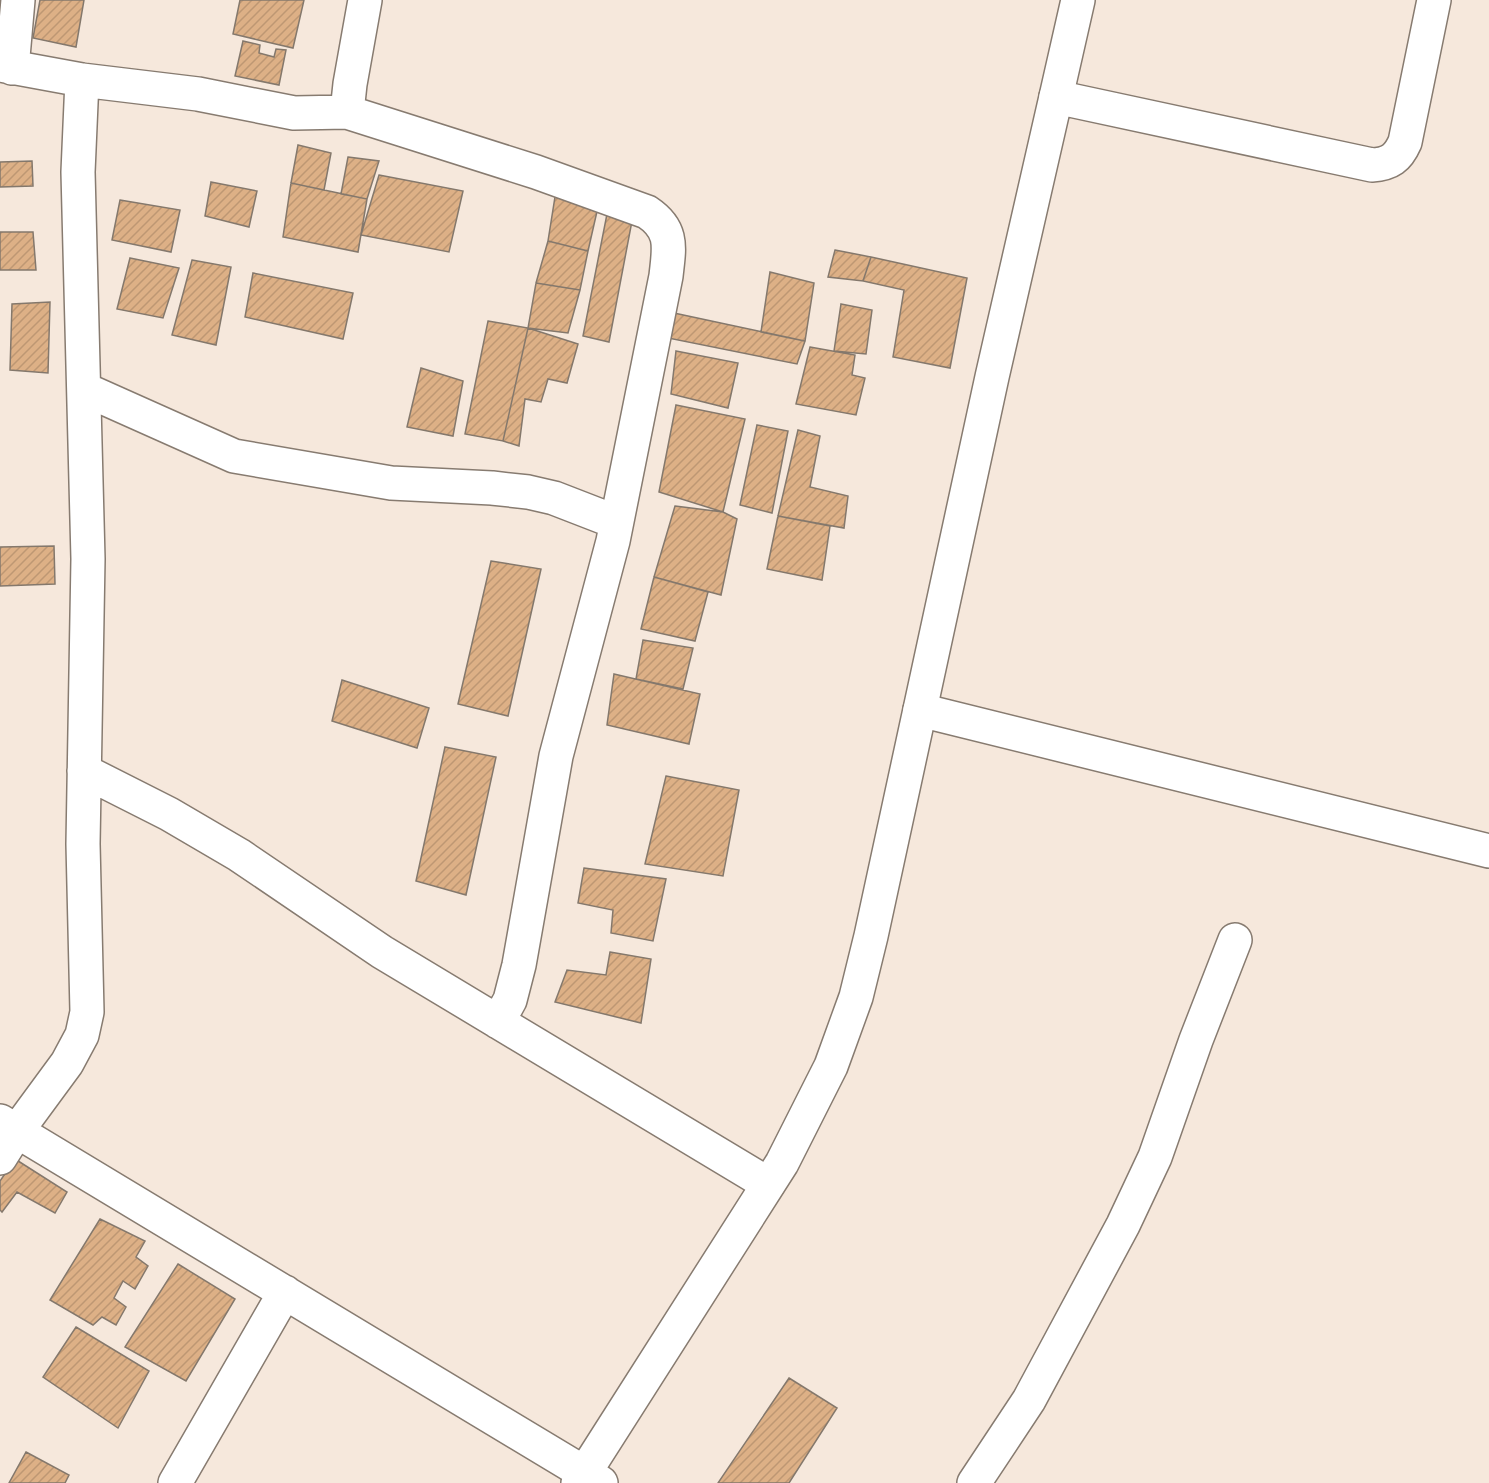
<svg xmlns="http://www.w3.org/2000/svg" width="1489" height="1483" font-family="Signika,sans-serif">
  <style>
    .building { fill: url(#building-hatch); stroke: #84786c; stroke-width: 1.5 }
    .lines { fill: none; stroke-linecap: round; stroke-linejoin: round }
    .minor-casing { stroke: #877b70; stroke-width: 36 }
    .tertiary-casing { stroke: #877b70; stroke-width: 36 }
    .minor { stroke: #fff; stroke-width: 33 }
    .tertiary { stroke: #fff; stroke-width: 33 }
  </style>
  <defs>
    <pattern id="building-hatch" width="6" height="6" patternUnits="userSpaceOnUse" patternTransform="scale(1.5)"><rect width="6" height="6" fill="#ddb086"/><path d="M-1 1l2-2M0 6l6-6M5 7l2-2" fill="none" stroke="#be9773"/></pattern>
  </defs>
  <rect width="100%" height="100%" fill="#f6e8dc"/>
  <!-- building -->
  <path class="building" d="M40,0H84L76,47L33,38Z
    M240,0H304L293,48L233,34Z
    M243,41L260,45L259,53L274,57L276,49L286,50L279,85L235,76Z
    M298,145L331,153L324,190L291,183Z
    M348,157L379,161L367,199L341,194Z
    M32,161L33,186L0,187V162Z
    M379,175L463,191L449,252L361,235Z
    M211,182L257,191L249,227L205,216Z
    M291,183L367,199L358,252L283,237Z
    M555,197L598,207L588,251L548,241Z
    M120,200L180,210L171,252L112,240Z
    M607,214L632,221L609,342L583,336Z
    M0,232H33L36,270H0Z
    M548,241L588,251L580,290L536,283Z
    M835,250L871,257L863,281L828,277Z
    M871,257L967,278L950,368L893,357L904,290L863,281Z
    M130,258L179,268L163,318L117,309Z
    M192,260L231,267L216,345L172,335Z
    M770,272L814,283L805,341L761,332Z
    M253,273L353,293L343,339L245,317Z
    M536,283L580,290L568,333L528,328Z
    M50,302L48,373L10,370L12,304Z
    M841,304L872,310L866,354L834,351Z
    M674,313L805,341L797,364L668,338Z
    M488,321L528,328L503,441L465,434Z
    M528,328L578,344L567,383L548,379L541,402L525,399L519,446L503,441Z
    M810,347L855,355L852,375L865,378L856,415L796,404Z
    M676,351L738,363L728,408L671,394Z
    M421,368L463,381L453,436L407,427Z
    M676,405L745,419L723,512L659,492Z
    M757,425L788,431L772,513L740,505Z
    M798,430L820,436L810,487L848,496L844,528L778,516Z
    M675,506L723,512L737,519L721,595L654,577Z
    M778,516L830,526L822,580L767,569Z
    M54,546L55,584L0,586V547Z
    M491,561L541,569L508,716L458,704Z
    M654,577L708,592L695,641L641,629Z
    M643,640L693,648L683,689L636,679Z
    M614,674L700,694L689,744L607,725Z
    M342,680L429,708L417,748L332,721Z
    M445,747L496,757L466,895L416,881Z
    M666,776L739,790L723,876L645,864Z
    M584,868L666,879L653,941L611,933L613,910L578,903Z
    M610,952L651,959L641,1023L555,1002L567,970L606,975Z
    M15,1159L67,1192L55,1213L17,1192L2,1212L0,1210V1181Z
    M100,1219L145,1241L136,1257L148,1266L135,1289L123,1281L114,1298L126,1307L116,1325L102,1317L93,1325L50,1300Z
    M178,1264L235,1299L186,1381L125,1347Z
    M76,1327L149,1371L118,1428L43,1377Z
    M789,1378L837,1408L789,1483H718Z
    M26,1452L69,1475L65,1483H9Z"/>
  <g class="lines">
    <defs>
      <path id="minor" d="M0,65L82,80L198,94L294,113L347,112L536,172L647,212C674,230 669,248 666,276L613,541L556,756L519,965L510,1000L498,1022
        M12,68L18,0
        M1056,97L1078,0
        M347,112L350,84L365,0
        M84,389L234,456L391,483L492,488L528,492L554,498L616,522
        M920,710L1489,851
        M84,771L169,814L239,855L382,952L768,1184
        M0,1121L601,1483
        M0,1158L17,1131L67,1063L82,1035L87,1012L83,844L88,559L78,172L82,80
        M175,1483L285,1292
        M974,1483L1029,1400L1123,1225L1155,1157L1196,1040L1235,940"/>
      <path id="tertiary" d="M578,1483L782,1163L831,1066L856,997L871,936L992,377L1056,97L1372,165C1390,164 1398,158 1405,142L1434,0"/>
    </defs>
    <!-- minor casing -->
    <use href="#minor" class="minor-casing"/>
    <!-- tertiary casing -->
    <use href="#tertiary" class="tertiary-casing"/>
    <!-- minor -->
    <use href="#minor" class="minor"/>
    <!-- tertiary -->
    <use href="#tertiary" class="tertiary"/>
  </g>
</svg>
